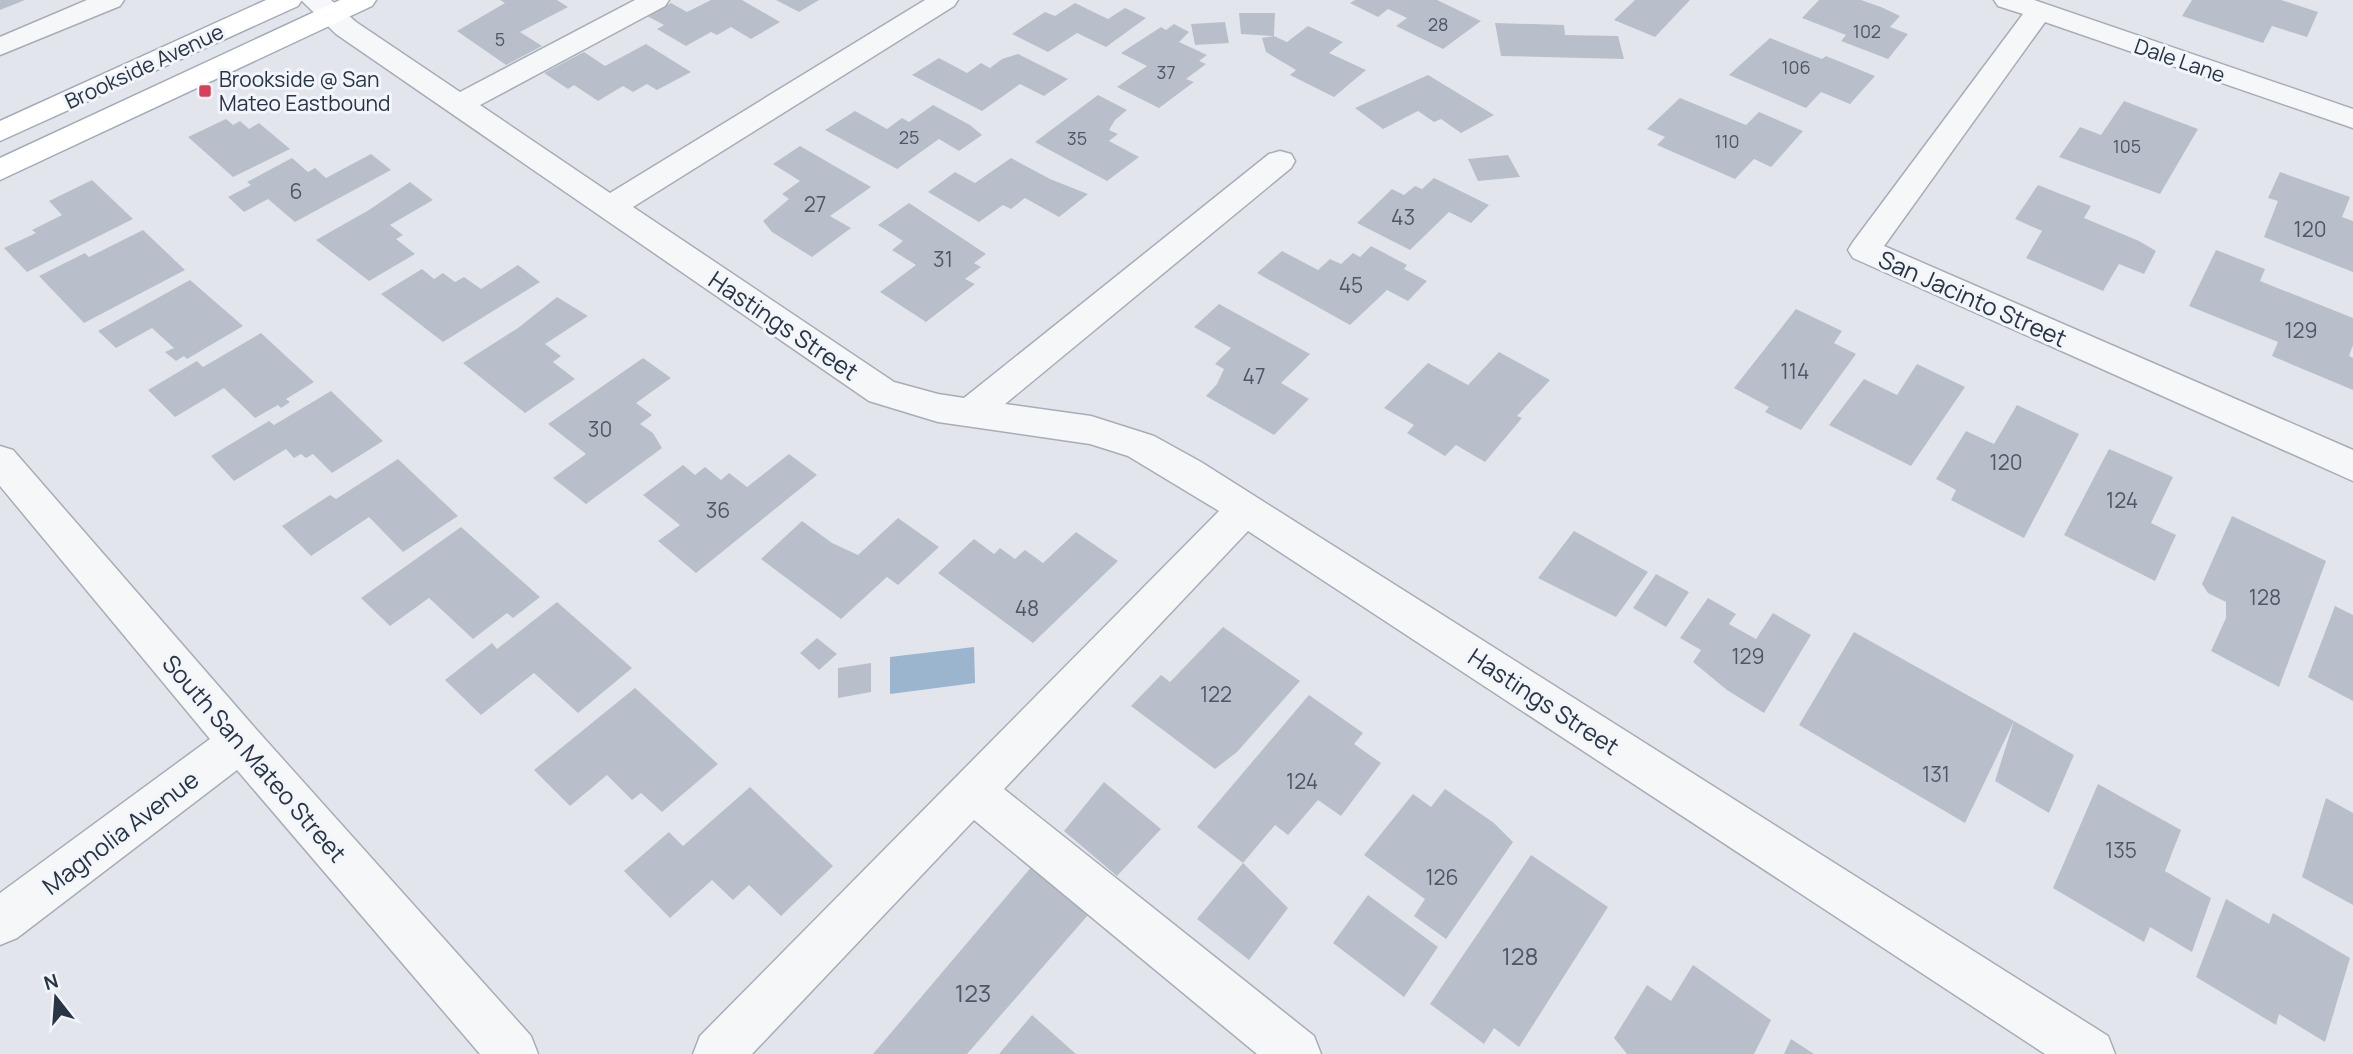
<svg xmlns="http://www.w3.org/2000/svg" width="2353" height="1054" font-family="Manrope,sans-serif">
  <style>
    .water { fill: #9bb5ce }
    .building { fill: #b9bfca }
    .lines { fill: none; stroke-linecap: round; stroke-linejoin: round }
    .minor-casing { stroke: #a7adb7; stroke-width: 3 }
    .major-casing { stroke: #a1abb8; stroke-width: 3 }
    .minor { fill: #f6f7f9; fill-rule: evenodd }
    .major { fill: #fff; fill-rule: evenodd }
    .poi-dot { fill: #d8405a; stroke: #f2f5f9; stroke-width: 2.5 }
    .labels { text-anchor: middle; dominant-baseline: central; stroke-width: 6; stroke-linejoin: round; paint-order: stroke }
    .far-number-label { font-size: 18px; fill: #4d5766 }
    .far-street-label { font-size: 21px; fill: #293445; stroke: #f2f5f9 }
    .far-poi-label { font-size: 21px; fill: #293445; stroke: #f2f5f9; text-anchor: start }
    .number-label { font-size: 21px; fill: #4d5766 }
    .street-label { font-size: 24px; fill: #293445; stroke: #f2f5f9 }
    .near-number-label { font-size: 24px; fill: #4d5766 }
  </style>
  <rect width="100%" height="100%" fill="#e2e6ec"/>
  <!-- water -->
  <path class="water" d="M974,647L975,683L890,694V657Z"/>
  <!-- building -->
  <path class="building" d="M0,0H25L0,10Z
    M500,0H557L568,7L520,32L542,46L506,65L457,31L505,3Z
    M711,0H742L780,22L751,39L731,27L717,35L711,32L686,46L657,29L664,25L647,16L671,3L687,12Z
    M776,0H819L799,12Z
    M1355,0H1437L1481,21L1443,49L1396,26L1407,18L1388,9L1378,17L1350,3Z
    M1635,0H1690L1655,37L1614,20Z
    M1819,0H1861L1881,7L1900,16L1890,27L1908,34L1888,59L1841,41L1846,35L1802,18Z
    M2192,0H2281L2318,12L2307,37L2272,26L2263,43L2182,16Z
    M1075,3L1108,19L1125,8L1146,18L1106,47L1077,33L1048,52L1012,34L1045,12L1055,16Z
    M1239,13H1275L1274,36L1241,34Z
    M1225,22L1229,43L1195,45L1191,24Z
    M1495,23L1564,25L1565,35L1618,36L1624,59L1501,56Z
    M1174,24L1189,32L1179,42L1207,55L1199,61L1206,64L1186,79L1194,82L1159,108L1117,87L1147,66L1121,53L1161,27L1166,30Z
    M1308,26L1343,42L1329,53L1366,70L1334,97L1290,75L1296,70L1266,52L1262,38L1274,36L1287,42Z
    M1770,38L1822,59L1826,56L1875,76L1850,104L1821,92L1806,108L1729,75Z
    M646,44L691,72L657,90L647,84L633,92L623,86L598,101L574,85L568,89L544,73L584,52L605,66Z
    M1018,54L1068,79L1044,96L1020,84L982,111L912,75L939,58L967,73L981,63L990,68L1002,59Z
    M1428,75L1494,115L1461,133L1441,119L1434,122L1418,111L1383,129L1355,108Z
    M1098,95L1127,110L1115,120L1109,130L1118,134L1109,141L1139,157L1107,181L1035,142Z
    M1680,98L1746,125L1759,112L1803,131L1771,167L1754,159L1735,179L1657,145L1665,137L1647,129Z
    M2124,101L2198,129L2160,194L2059,157L2080,127L2101,135Z
    M933,105L970,125L982,135L959,151L939,139L897,169L825,130L855,111L887,129L902,118L909,122Z
    M226,119L233,125L240,121L249,129L259,123L290,149L233,177L188,137Z
    M800,146L871,187L830,216L851,228L812,257L772,232L763,221L789,199L782,194L800,181L773,164Z
    M371,154L391,170L295,222L268,199L244,212L228,197L251,185L247,182L292,158L308,172L315,168L326,178Z
    M1508,155L1520,177L1478,181L1468,159Z
    M1011,158L1050,179L1088,194L1059,217L1025,198L1011,209L1003,205L979,222L928,192L955,172L975,183Z
    M2280,172L2350,197L2342,217L2353,221V272L2264,237L2278,201L2268,198Z
    M1434,178L1489,205L1471,223L1449,212L1410,250L1357,223L1392,189L1404,195L1415,186L1422,189Z
    M92,180L133,219L27,272L4,248L36,233L32,230L62,215L49,201Z
    M410,182L433,200L390,225L403,235L396,239L415,254L369,281L316,240L369,210Z
    M2038,185L2091,206L2084,218L2139,241L2156,251L2144,274L2119,264L2103,291L2026,258L2042,231L2015,219Z
    M909,203L986,254L974,263L981,267L965,279L975,284L926,322L880,292L916,265L892,250L903,241L878,225Z
    M143,230L185,270L84,323L39,276L85,253L89,257Z
    M1371,246L1407,265L1404,269L1427,281L1408,301L1387,290L1350,325L1257,273L1282,251L1318,270L1330,259L1341,264L1353,253L1360,257Z
    M2216,250L2265,269L2260,281L2353,318V345L2349,356L2353,358V390L2272,356L2278,342L2189,306Z
    M518,265L540,282L443,342L381,294L422,269L434,279L443,273L455,282L464,277L481,289Z
    M190,280L243,326L187,359L184,356L176,361L165,352L174,348L152,328L116,348L98,331Z
    M557,297L588,316L545,344L561,356L553,362L575,379L525,413L463,363L518,328Z
    M1219,304L1310,354L1281,383L1309,399L1274,435L1206,396L1217,384L1224,369L1215,364L1231,348L1194,327Z
    M1796,309L1842,331L1834,343L1856,354L1801,430L1765,412L1769,407L1734,388Z
    M261,333L314,382L286,399L290,402L281,408L278,405L255,418L224,388L175,417L148,390L197,361L203,367Z
    M1499,352L1550,380L1517,416L1522,418L1485,462L1456,445L1445,456L1407,433L1414,425L1384,408L1428,363L1468,385Z
    M643,358L671,378L636,403L652,415L640,424L653,433L662,448L586,504L553,478L586,454L548,424Z
    M1917,364L1965,387L1911,466L1829,425L1864,379L1897,395Z
    M331,391L383,441L332,473L313,454L306,458L301,454L294,458L286,449L234,481L211,456L269,421L274,425Z
    M2017,405L2079,434L2024,538L1951,500L1956,490L1936,479L1966,431L1994,444Z
    M2109,449L2173,477L2151,523L2176,535L2155,581L2064,535Z
    M789,454L817,475L696,573L658,541L680,525L643,495L683,465L695,475L705,467L721,480L729,473L747,487Z
    M398,459L458,516L403,552L369,517L311,556L282,526L330,495L336,499Z
    M2232,516L2326,561L2279,687L2211,651L2226,618V602L2208,593L2202,584Z
    M898,518L939,547L898,585L887,577L841,619L761,559L802,521L832,543L858,555Z
    M461,527L540,597L513,618L507,613L473,639L429,598L390,626L361,598Z
    M1574,531L1648,572L1616,617L1538,578Z
    M1076,532L1118,561L1033,643L938,573L974,539L994,554L1000,548L1015,559L1025,550L1043,563Z
    M1656,574L1689,592L1666,627L1633,608Z
    M1708,598L1736,614L1729,624L1756,639L1773,613L1811,635L1764,713L1727,690L1693,662L1701,650L1680,638Z
    M557,602L632,668L578,713L534,673L481,715L445,680L492,643L497,649Z
    M2335,606L2353,615V701L2308,677Z
    M1223,627L1300,681L1237,752L1215,769L1131,706L1161,675L1170,682Z
    M1854,632L2014,721L1965,823L1799,725Z
    M817,638L837,654L819,670L800,653Z
    M871,663V692L838,698V668Z
    M635,688L718,764L662,812L641,793L632,800L607,775L570,806L534,770Z
    M1309,695L1363,733L1354,744L1381,763L1341,816L1318,800L1288,835L1275,825L1243,863L1197,827Z
    M2014,721L2074,755L2049,813L1995,781Z
    M1104,782L1161,829L1117,876L1064,831Z
    M2098,784L2181,830L2165,871L2211,898L2192,952L2150,927L2144,942L2053,888Z
    M750,787L833,866L781,916L749,885L733,900L712,880L670,918L624,871L669,832L683,846Z
    M1445,789L1494,823L1513,842L1446,939L1414,916L1425,899L1364,855L1413,794L1431,807Z
    M2326,798L2353,813V905L2302,877Z
    M1531,855L1608,907L1519,1047L1494,1028L1484,1044L1430,1004Z
    M1243,863L1288,908L1249,960L1197,919Z
    M1033,865L1088,915L967,1054H873Z
    M1368,895L1438,947L1404,997L1333,943Z
    M2226,899L2269,924L2273,913L2350,958L2325,1042L2279,1014L2276,1025L2196,977Z
    M1693,965L1771,1020L1754,1054H1627L1614,1038L1647,985L1671,1001Z
    M1032,1015L1076,1054H999Z
    M1791,1039L1814,1054H1784Z"/>
  <g class="lines">
    <defs>
      <path id="minor" d="M87,0H124L120,6L0,55V37Z
        M301,0H331L356,22L460,92L635,0H669L665,6L480,105L610,193L925,0H958L954,6L633,207L894,382L938,394L964,398L1269,154L1280,151L1291,154L1295,161L1291,168L1005,404L1091,416L1154,436L1201,462L2108,1036L2115,1054H2045L1248,531L1004,789L1314,1036L1321,1054H1257L974,820L752,1054H693L700,1036L1219,511L1128,456L1090,444L938,422L869,401L336,34Z
        M1994,0H2034L2353,109V128L2045,22L1884,246L2353,450V481L1853,258L1848,250L1853,242L2023,14L1998,6Z
        M0,446L13,450L255,728L531,1036L538,1054H480L237,770L17,938L0,945V893L210,739L0,486Z"/>
      <path id="major" d="M266,0H302L298,6L0,141V121Z
        M340,0H376L372,6L0,180V158Z"/>
    </defs>
    <!-- minor casing -->
    <use href="#minor" class="minor-casing"/>
    <!-- major casing -->
    <use href="#major" class="major-casing"/>
    <!-- minor -->
    <use href="#minor" class="minor"/>
    <!-- major -->
    <use href="#major" class="major"/>
  </g>
  <!-- markers -->
  <rect class="poi-dot" x="198" y="84" width="14" height="14" rx="3.5"/>
  <g class="labels">
    <!-- far-number labels -->
    <g class="far-number-label">
      <text x="1438" y="24">28</text>
      <text x="1867" y="31">102</text>
      <text x="500" y="39">5</text>
      <text x="1796" y="67">106</text>
      <text x="1166" y="72">37</text>
      <text x="909" y="137">25</text>
      <text x="1077" y="138">35</text>
      <text x="1727" y="141">110</text>
      <text x="2127" y="146">105</text>
    </g>
    <!-- far-street labels -->
    <g class="far-street-label">
      <text transform="translate(2180 60) rotate(19)">Dale Lane</text>
      <text transform="translate(144 66) rotate(-25)">Brookside Avenue</text>
    </g>
    <!-- far-poi labels -->
    <g class="far-poi-label">
      <text x="219" y="79">Brookside @ San<tspan x="219" dy="24">Mateo Eastbound</tspan></text>
    </g>
    <!-- number labels -->
    <g class="number-label">
      <text x="296" y="191">6</text>
      <text x="815" y="204">27</text>
      <text x="1403" y="217">43</text>
      <text x="2310" y="229">120</text>
      <text x="943" y="259">31</text>
      <text x="1351" y="285">45</text>
      <text x="2301" y="330">129</text>
      <text x="1795" y="371">114</text>
      <text x="1254" y="376">47</text>
      <text x="600" y="429">30</text>
      <text x="2006" y="462">120</text>
      <text x="2122" y="500">124</text>
      <text x="718" y="510">36</text>
      <text x="2265" y="597">128</text>
      <text x="1027" y="608">48</text>
      <text x="1748" y="656">129</text>
      <text x="1216" y="694">122</text>
      <text x="1936" y="774">131</text>
      <text x="1302" y="781">124</text>
      <text x="2121" y="850">135</text>
      <text x="1442" y="877">126</text>
    </g>
    <!-- street labels -->
    <g class="street-label">
      <text transform="translate(1973 298) rotate(24)">San Jacinto Street</text>
      <text transform="translate(784 325) rotate(34)">Hastings Street</text>
      <text transform="translate(1544 701) rotate(33)">Hastings Street</text>
      <text transform="translate(255 758) rotate(49)">South San Mateo Street</text>
      <text transform="translate(120 832) rotate(-37)">Magnolia Avenue</text>
    </g>
    <!-- near-number labels -->
    <g class="near-number-label">
      <text x="1520" y="955">128</text>
      <text x="973" y="992">123</text>
    </g>
  </g>
  <!-- north arrow -->
  <g transform="translate(56 998) rotate(343)" stroke="#f2f5f9" stroke-width="5" paint-order="stroke">
  <path d="M0-5L12 26L0 18L-12 26Z" fill="#293445"/>
  <text y="-10" font-size="19" font-weight="bold" text-anchor="middle" fill="#293445">N</text>
  </g>
</svg>
